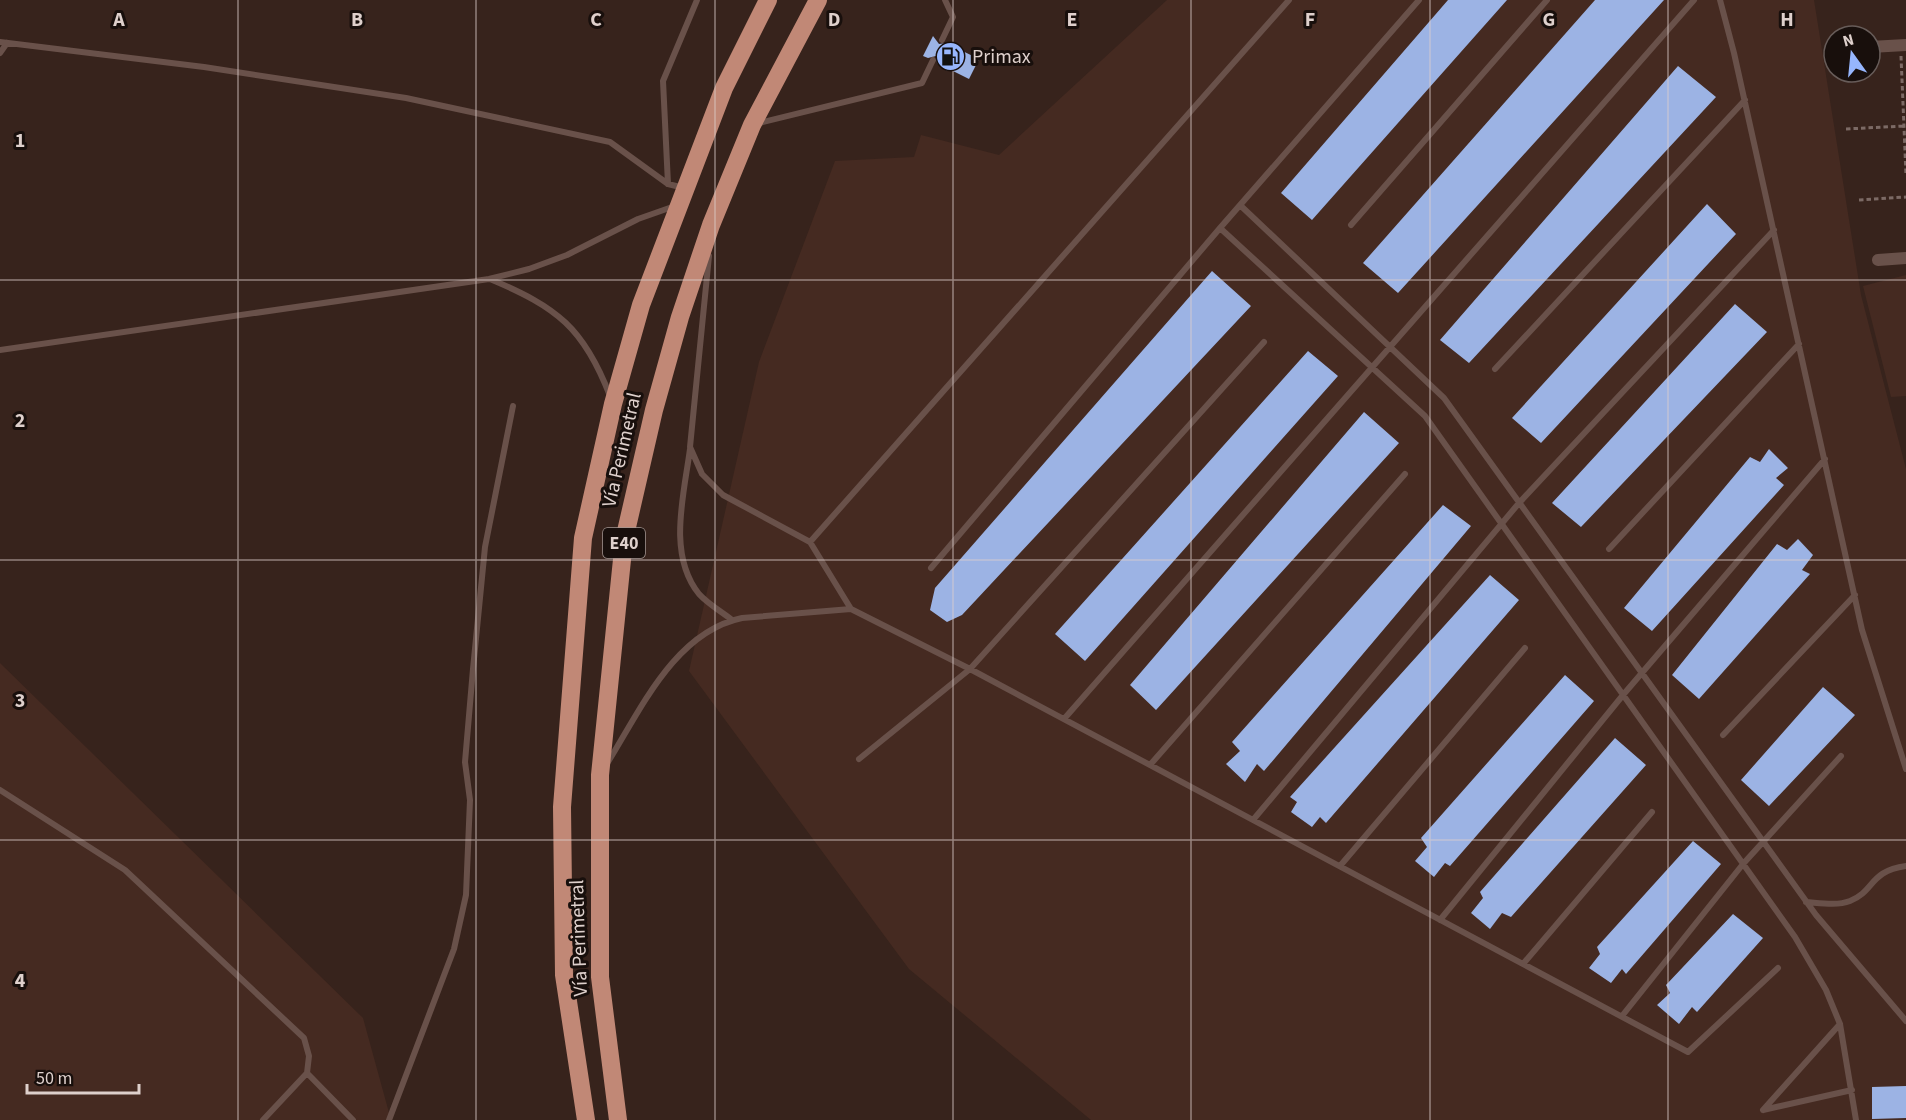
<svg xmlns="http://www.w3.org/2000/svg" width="1906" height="1120" font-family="'Source Sans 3',sans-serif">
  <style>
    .built { fill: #452a21 }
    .building { fill: #9cb3e4 }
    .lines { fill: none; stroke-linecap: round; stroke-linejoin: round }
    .path { stroke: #7c6a65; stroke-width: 3; stroke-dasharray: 4.5 3; stroke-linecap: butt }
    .lane { stroke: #69514a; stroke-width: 6 }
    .street { stroke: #69514a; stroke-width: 12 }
    .highway { stroke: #c18876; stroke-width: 18 }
    .grid { fill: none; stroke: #ded0cc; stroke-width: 1.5; stroke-opacity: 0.55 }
    .labels { text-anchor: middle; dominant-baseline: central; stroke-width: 6; stroke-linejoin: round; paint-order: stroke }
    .shield { fill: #180f0c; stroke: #a39692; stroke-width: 1.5 }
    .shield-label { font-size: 18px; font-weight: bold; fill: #ded0cc }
    .poi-label { font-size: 20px; fill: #ded0cc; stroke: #180f0c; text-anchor: start }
    .street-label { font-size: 20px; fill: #ded0cc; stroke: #180f0c }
    .grid-label { font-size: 20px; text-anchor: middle; font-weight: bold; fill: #ded0cc; stroke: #180f0c; stroke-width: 6; stroke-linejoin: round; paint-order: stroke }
  </style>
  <rect width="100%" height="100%" fill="#37231c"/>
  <!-- built -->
  <path class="built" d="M1167,0H1814L1861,295L1906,469V1120H1091L909,969L689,671L759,362L835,161L914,157L921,135L999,155Z
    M1906,275V396L1891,397L1863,286Z
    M0,663L363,1018L391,1120H0Z"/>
  <!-- building -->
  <path class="building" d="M1448,0H1507L1312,220L1281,193Z
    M1595,0H1664L1398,293L1363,263Z
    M933,36L939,44L946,43L979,59L969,79L937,63L936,56L928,58L923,56Z
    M1678,66L1716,97L1469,363L1440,340Z
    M1707,204L1736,234L1541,443L1512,418Z
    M1212,271L1251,306L962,615L947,622L930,610L935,588Z
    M1735,304L1767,332L1581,527L1552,503Z
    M1308,351L1338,376L1085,661L1055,634Z
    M1364,412L1399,443L1156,710L1130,685Z
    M1769,449L1788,468L1776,478L1784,485L1652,631L1624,608L1750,457L1760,462Z
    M1443,505L1471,526L1264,771L1257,764L1245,782L1226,764L1240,751L1232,742Z
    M1798,539L1813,555L1802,570L1810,574L1699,699L1672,675L1777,544L1787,550Z
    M1490,575L1519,600L1326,823L1320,817L1312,827L1291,812L1297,802L1290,797Z
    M1565,675L1594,701L1450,866L1445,863L1434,877L1415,861L1427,847L1421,838Z
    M1823,687L1855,715L1769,806L1741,780Z
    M1615,738L1646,765L1511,917L1502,913L1490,929L1471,913L1483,898L1480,892Z
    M1693,841L1721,864L1626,974L1622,969L1611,983L1589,968L1600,954L1597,947Z
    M1733,914L1763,938L1697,1012L1692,1007L1679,1024L1657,1005L1670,993L1666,985Z
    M1906,1086V1118L1872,1119V1087Z"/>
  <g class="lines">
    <!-- path -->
    <path class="path" d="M1901,56L1906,175
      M1846,129L1904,126
      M1859,200L1906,197"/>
    <!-- lane -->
    <path class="lane" d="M1720,0L1734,53L1862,630L1906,769
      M942,40L953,17L945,0
      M0,42L204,67L406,98L610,142L668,184L684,188
      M0,53L7,43
      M755,124L922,83L933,60
      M668,184L663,81L697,0
      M1241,206L1444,398L1816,915L1906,1021
      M1351,225L1547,0
      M1220,228L1425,416L1795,937L1826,990L1840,1024L1856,1120
      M709,256L690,447L702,474L723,495L810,542L851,609L970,669L1688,1052L1778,968
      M490,279C557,307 584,328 610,396
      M0,350L489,279L529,269L567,255L638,219L675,206
      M1495,369L1745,100
      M690,449C684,495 667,554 699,594C708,604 722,612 732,620
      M810,542L1289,0
      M1609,549L1799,344
      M931,568L1220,228L1419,0
      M1064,719L1694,0
      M1723,735L1855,595
      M859,759L970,669L1264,342
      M608,762C641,709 675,632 742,618L851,609
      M1150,765L1405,474
      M0,790L125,870L304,1038L309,1056L307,1073L263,1120
      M1253,820L1519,503L1774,230
      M1340,866L1525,648
      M1806,902C1820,903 1837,906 1850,901C1875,891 1869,871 1906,866
      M1440,920L1623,695L1825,459
      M1523,964L1652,812
      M1622,1016L1743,864L1841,756
      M307,1073L353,1120
      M1763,1110L1840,1024
      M1763,1110L1852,1090
      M389,1120L454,949L466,895L470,800L465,762L473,669L485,547L513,406"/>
    <!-- street -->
    <path class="street" d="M1870,47L1906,45
      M1878,260L1906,258"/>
    <!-- highway -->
    <path class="highway" d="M586,1120L564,975L562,807L583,538L613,404L641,305L724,88L768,0
      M618,1120L600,977V775L624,540L654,410L680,317L711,225L752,125L818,0"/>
  </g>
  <!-- grid -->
  <path class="grid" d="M238,0V1120M476,0V1120M715,0V1120M953,0V1120M1191,0V1120M1430,0V1120M1668,0V1120M0,280H1906M0,560H1906M0,840H1906"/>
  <!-- icons -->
  <defs>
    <symbol id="fuel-disc" viewBox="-11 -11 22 22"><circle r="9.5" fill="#96b6fd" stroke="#180f0c"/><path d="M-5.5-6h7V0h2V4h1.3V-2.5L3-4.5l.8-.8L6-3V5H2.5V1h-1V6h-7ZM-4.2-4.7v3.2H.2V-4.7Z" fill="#111"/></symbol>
  </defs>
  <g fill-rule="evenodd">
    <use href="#fuel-disc" x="934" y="40" width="33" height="33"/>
  </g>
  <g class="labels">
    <!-- shield labels -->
    <rect class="shield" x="603" y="528" width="42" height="30" rx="4.5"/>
    <g class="shield-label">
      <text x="624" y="543">E40</text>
    </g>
    <!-- poi labels -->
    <g class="poi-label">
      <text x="972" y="57">Primax</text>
    </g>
    <!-- street labels -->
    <g class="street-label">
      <text transform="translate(622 450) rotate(-77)">Vía Perimetral</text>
      <text transform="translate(579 938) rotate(-92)">Vía Perimetral</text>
    </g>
  </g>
  <g class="grid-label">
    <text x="119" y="26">A</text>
    <text x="357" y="26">B</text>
    <text x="596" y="26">C</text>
    <text x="834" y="26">D</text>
    <text x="1072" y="26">E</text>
    <text x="1310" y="26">F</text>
    <text x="1549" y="26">G</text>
    <text x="1787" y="26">H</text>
    <text x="20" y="147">1</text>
    <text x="20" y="427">2</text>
    <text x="20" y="707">3</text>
    <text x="20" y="987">4</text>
  </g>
  <!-- north arrow -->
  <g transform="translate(1852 54) rotate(345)"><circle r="28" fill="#180f0c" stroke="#675c59" stroke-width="1.5"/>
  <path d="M0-4.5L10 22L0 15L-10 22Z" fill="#96b6fd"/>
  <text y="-9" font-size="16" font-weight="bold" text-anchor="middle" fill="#ded0cc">N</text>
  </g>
  <!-- scale -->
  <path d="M27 1084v9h112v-9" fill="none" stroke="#ded0cc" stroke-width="3"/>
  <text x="36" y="1084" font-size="18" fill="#ded0cc" stroke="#180f0c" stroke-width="4.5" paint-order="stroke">50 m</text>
</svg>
